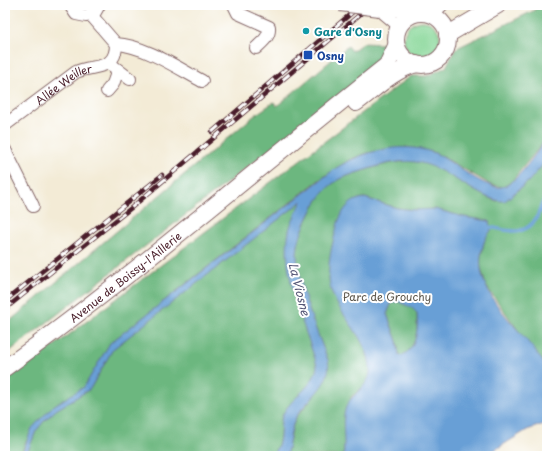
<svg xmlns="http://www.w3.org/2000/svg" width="552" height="461" font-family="'Playpen Sans',sans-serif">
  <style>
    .green { fill: #85d696; stroke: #687a60 }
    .forest { fill: #6cb77f; stroke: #5b6b55 }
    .water { fill: #689fd6; stroke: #595f80; fill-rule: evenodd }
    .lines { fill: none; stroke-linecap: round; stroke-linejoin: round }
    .stream { stroke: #689fd6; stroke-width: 3.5 }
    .minor-casing { stroke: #856667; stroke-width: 14 }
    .major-casing { stroke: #856667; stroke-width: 18 }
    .minor { stroke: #fff; stroke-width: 12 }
    .major { stroke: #fff; stroke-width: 16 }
    .rail-casing { stroke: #4a1f2b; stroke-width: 4.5 }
    .rail { stroke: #fff; stroke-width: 3; stroke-dasharray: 9; stroke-linecap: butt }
    .minor-bridge-casing { stroke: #856667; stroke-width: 14; stroke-linecap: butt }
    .minor-bridge { stroke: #fff; stroke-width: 12 }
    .culture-dot { fill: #0f9aa8; stroke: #fff; stroke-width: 1.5 }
    .transit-dot { fill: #1a4fb4; stroke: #fff; stroke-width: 1.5 }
    .labels { text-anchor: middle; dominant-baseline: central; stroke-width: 4; stroke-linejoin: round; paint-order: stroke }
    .culture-label { font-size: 11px; font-weight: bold; fill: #0d838f; stroke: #fff; text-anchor: start }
    .transit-label { font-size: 11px; font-weight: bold; fill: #164399; stroke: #fff; text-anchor: start }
    .street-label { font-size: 11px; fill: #4a1f2b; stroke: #fff }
    .park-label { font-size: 11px; fill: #5c564b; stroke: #fff }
    .water-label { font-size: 12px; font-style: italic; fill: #585978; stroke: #fff }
  </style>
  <rect width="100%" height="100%" fill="#fff"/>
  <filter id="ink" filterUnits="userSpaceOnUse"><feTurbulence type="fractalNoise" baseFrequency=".025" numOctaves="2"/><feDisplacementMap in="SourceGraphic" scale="8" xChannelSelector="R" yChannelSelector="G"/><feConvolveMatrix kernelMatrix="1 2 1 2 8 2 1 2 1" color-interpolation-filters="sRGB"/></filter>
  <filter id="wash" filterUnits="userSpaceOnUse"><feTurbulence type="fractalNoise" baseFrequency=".012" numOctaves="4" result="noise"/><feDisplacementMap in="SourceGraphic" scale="16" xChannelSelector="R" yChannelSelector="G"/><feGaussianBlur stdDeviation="0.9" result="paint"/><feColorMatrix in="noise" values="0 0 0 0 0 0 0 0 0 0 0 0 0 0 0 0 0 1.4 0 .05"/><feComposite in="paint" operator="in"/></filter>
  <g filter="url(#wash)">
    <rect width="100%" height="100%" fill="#f3ebd6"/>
    <!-- green -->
    <path class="green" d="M404 39a18 18 0 1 1 36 0a18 18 0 1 1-36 0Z"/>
    <!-- forest -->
    <path class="forest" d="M533,5H547V138L512,181L504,187L491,185L445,158L433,152L407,147L367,153L349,160L319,180L110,343L84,388L53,406L25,443L21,456H5V381L66,337L411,76H427L446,67L455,49L535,10Z
      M363,43L384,44L383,62L5,355V325L255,115L274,102L277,106L348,46L352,51Z
      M547,160V370L486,286L480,265L481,255L489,221L464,217L435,209L415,210L397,208L365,198L358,199L337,303C348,320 375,355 370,376C367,386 358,391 351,397L343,456H286L293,425L297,416L312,398L328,360C317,333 296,281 297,253C298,238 305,223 312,210C325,186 334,180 359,172C379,166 398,159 419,162C448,167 469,192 497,201C520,194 532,177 547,160Z
      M303,200L289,231L317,365C316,384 296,395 286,409C278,419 282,431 279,442C278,447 274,452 272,456H26L36,431L44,421L56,410L90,389L113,349Z
      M397,301L412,308L417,313C418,331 417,348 401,356L399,355L397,341L387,314L391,304Z"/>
    <!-- water -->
    <path class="water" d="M547,138V160L529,181L505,201C483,203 447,168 421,163C400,158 378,166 359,172C333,180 325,187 312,210C305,223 298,239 297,253C297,284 317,332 328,360C333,384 307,399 296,417C290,429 290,443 286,456H272C274,452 278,447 279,442C282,431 278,419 286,409C296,395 316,384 317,365C305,327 280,271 289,231C291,221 298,210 302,201L113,349L90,389L56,410L44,421L36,431L26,456H21L32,428L53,406L84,387L110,343L336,168C364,151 400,141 432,152C450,158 488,194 505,186C520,179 537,151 547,138Z
      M365,198L397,208L415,210L435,209L464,217L489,221L491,231C485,237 484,242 482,250C472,290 515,323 536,352C539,357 546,364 547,370C550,383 547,408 547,423L527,430L485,456H343C346,441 341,425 345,410C349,394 370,388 370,370C370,338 337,316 330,286C326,265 332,246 337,226C341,212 349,199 365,198ZM397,301L412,308L417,313C418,331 417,348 401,356L399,355L397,341L387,314L391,304Z"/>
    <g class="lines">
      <!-- stream -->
      <path class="stream" d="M539,212L547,209
        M490,227C511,232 529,237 539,212C542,205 542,201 547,195"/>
    </g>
  </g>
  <g filter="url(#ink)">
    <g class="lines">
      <defs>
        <g id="minor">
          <path d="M70,5L76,14L86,16L95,12L99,5"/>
          <path d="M234,5L238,13L269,27C270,37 262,42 256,48"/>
          <path d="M380,10H403L418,13"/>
          <path d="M380,10L399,26"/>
          <path d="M432,14L442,5"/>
          <path d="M91,15L116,44"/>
          <path d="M116,44C143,45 178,68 202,81"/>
          <path d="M109,63L130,79"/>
          <path d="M107,91L113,84L118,70"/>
          <path id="s1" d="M5,125L76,72C93,64 116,72 116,44"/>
          <path d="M5,150L33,206"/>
        </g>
        <g id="major">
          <circle cx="422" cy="39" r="26"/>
          <path d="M447,35L498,5"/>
          <path d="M356,103C374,90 394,70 416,64"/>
          <path id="s2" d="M5,368C137,273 260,166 387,65L396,46"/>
        </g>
      </defs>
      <!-- minor casing -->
      <use href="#minor" class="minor-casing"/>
      <!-- major casing -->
      <use href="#major" class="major-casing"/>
      <!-- minor -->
      <use href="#minor" class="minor"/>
      <!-- major -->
      <use href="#major" class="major"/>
      <defs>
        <path id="rail" d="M212,132L361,5
          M5,301L162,175
          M5,309L131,208L371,5"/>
      </defs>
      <!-- rail casing -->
      <use href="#rail" class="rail-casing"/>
      <!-- rail -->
      <use href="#rail" class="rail"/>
      <defs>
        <path id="minor-bridge" d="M340,5L380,10"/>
      </defs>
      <!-- minor-bridge casing -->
      <use href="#minor-bridge" class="minor-bridge-casing"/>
      <!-- minor-bridge -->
      <use href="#minor-bridge" class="minor-bridge"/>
    </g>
  </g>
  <!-- markers -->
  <circle class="culture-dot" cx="306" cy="31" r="4"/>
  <rect class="transit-dot" x="303" y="50" width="10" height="10" rx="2"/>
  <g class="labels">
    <!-- culture labels -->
    <g class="culture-label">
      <text x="314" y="31">Gare d'Osny</text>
    </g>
    <!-- transit labels -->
    <g class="transit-label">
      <text x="317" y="55">Osny</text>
    </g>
    <!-- street labels -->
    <g class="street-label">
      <text stroke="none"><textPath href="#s1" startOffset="72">Allée Weiller</textPath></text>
      <text stroke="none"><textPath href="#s2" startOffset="151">Avenue de Boissy-l'Aillerie</textPath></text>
    </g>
    <!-- park labels -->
    <g class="park-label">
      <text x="387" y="296">Parc de Grouchy</text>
    </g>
    <!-- water labels -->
    <g class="water-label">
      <text transform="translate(300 289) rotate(76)">La Viosne</text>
    </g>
  </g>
  <!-- margin -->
  <rect width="552" height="461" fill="none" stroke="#fff" stroke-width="20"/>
</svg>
